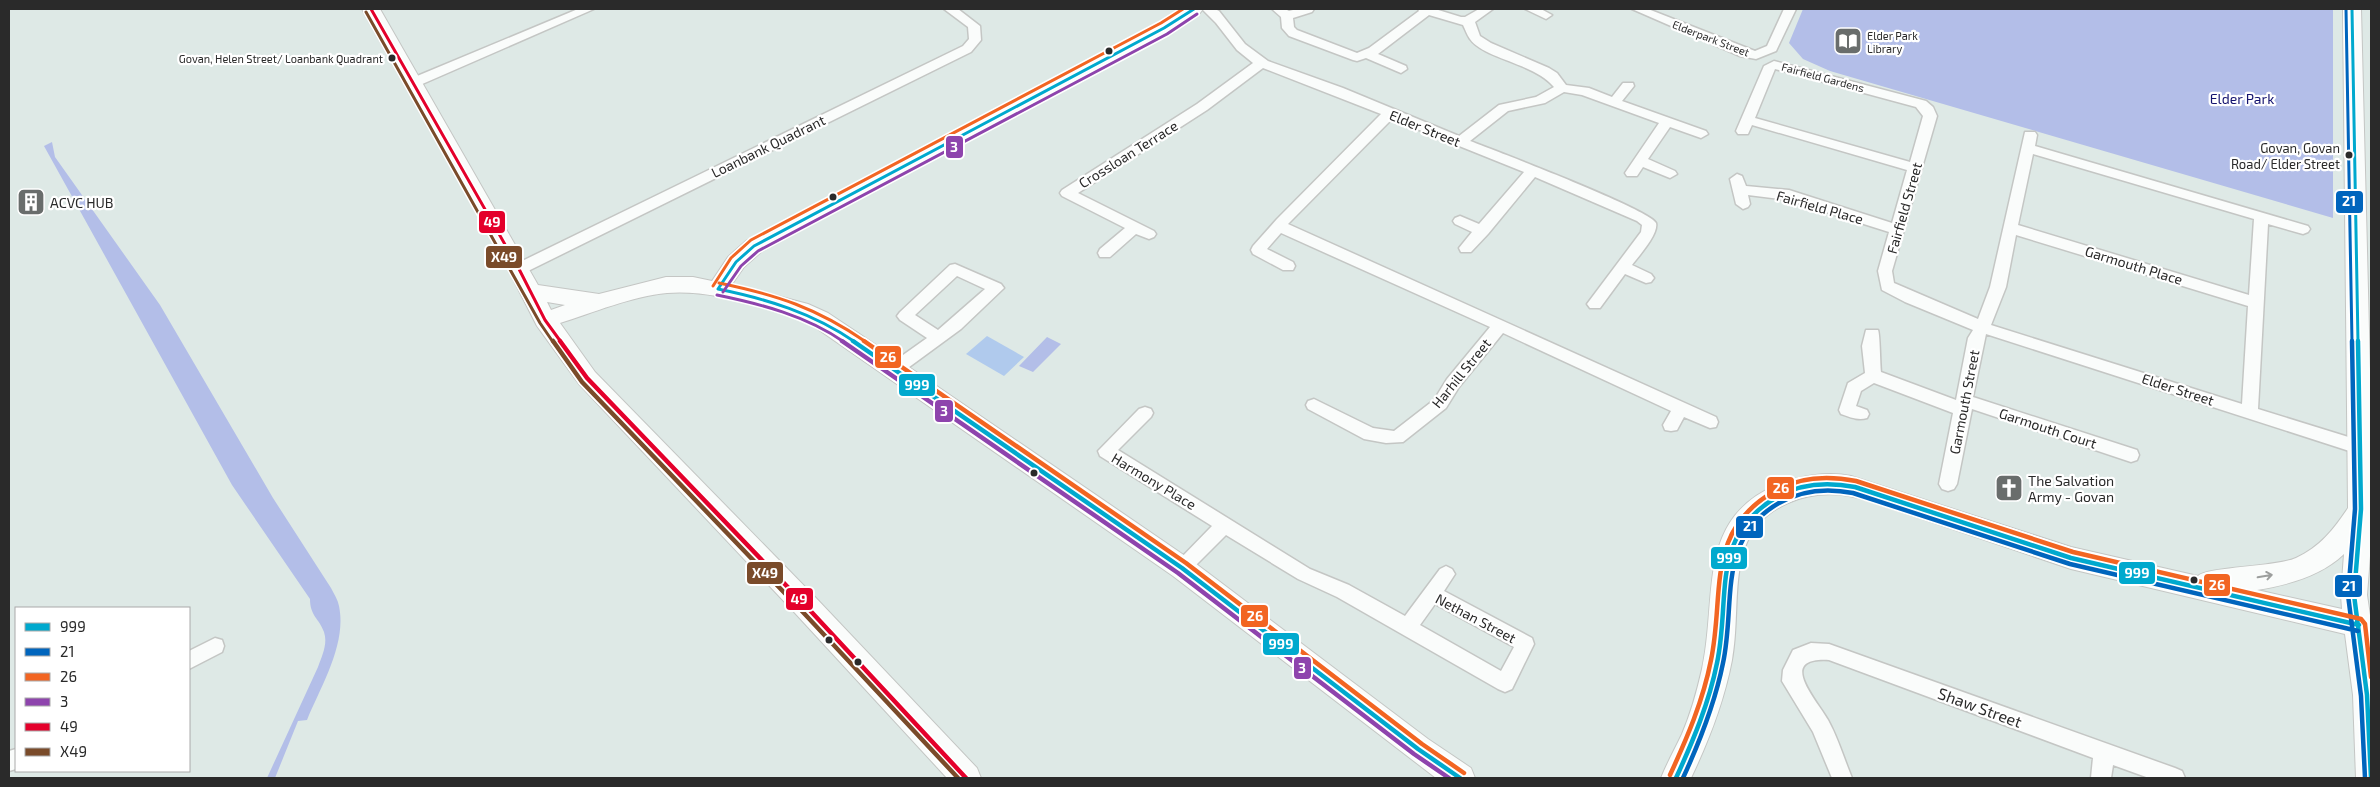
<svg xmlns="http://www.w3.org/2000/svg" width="2380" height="787" font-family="'Exo 2',sans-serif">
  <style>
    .green { fill: #b3bee8 }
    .pitch { fill: #b0caed }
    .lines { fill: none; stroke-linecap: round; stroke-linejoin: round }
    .street-casing { stroke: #c4c6c4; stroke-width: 3 }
    .secondary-casing { stroke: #c4c6c4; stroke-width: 2 }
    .street { fill: #fafcfb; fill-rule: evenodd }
    .secondary { fill: #fafcfb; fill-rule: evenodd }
    .bus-1-far1-casing { stroke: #fff; stroke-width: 6 }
    .bus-1-casing { stroke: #fff; stroke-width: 8 }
    .bus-2-far1-casing { stroke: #fff; stroke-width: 6 }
    .bus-2-casing { stroke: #fff; stroke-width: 8 }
    .bus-3-far1-casing { stroke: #fff; stroke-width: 6 }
    .bus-3-casing { stroke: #fff; stroke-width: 8 }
    .bus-4-far1-casing { stroke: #fff; stroke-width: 6 }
    .bus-4-casing { stroke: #fff; stroke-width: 8 }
    .bus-5-far1-casing { stroke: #fff; stroke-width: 6 }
    .bus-5-casing { stroke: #fff; stroke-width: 8 }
    .bus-6-far1-casing { stroke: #fff; stroke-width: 6 }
    .bus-6-casing { stroke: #fff; stroke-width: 8 }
    .bus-1-far1 { stroke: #00a9ce; stroke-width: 3 }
    .bus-1 { stroke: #00a9ce; stroke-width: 4.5 }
    .bus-2-far1 { stroke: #0065bd; stroke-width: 3 }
    .bus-2 { stroke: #0065bd; stroke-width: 4.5 }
    .bus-3-far1 { stroke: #f26522; stroke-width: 3 }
    .bus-3 { stroke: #f26522; stroke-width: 4.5 }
    .bus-4-far1 { stroke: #8e44ad; stroke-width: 3 }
    .bus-4 { stroke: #8e44ad; stroke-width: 4.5 }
    .bus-5-far1 { stroke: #e4002b; stroke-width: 3 }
    .bus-5 { stroke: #e4002b; stroke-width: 4.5 }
    .bus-6-far1 { stroke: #7a4b2a; stroke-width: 3 }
    .bus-6 { stroke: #7a4b2a; stroke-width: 4.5 }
    .oneway { stroke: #9c9e9d }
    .bus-dot { fill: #2a2a2a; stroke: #fff; stroke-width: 2 }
    .labels { text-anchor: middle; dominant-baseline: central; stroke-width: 4.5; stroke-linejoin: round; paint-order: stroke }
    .far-poi-label { font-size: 11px; fill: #2a2a2a; stroke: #fff; text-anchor: start }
    .far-street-label { font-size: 11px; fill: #2a2a2a; stroke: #fff }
    .far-bus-label { font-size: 11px; fill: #2a2a2a; stroke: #fff; text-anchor: end }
    .bus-label { font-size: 13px; fill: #2a2a2a; stroke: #fff; text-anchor: end }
    .park-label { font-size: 14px; fill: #13126e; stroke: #fff }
    .street-label { font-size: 14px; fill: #2a2a2a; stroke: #fff }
    .poi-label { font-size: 14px; fill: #2a2a2a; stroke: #fff; text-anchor: start }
    .near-street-label { font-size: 16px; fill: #2a2a2a; stroke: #fff }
    .line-badge { stroke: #fff; stroke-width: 2 }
    .badge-label { font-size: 14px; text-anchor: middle; font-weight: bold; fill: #fff }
  </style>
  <rect width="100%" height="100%" fill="#dee9e6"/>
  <!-- green -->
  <path class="green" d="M1803,9H2333V218L1830,71L1803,59L1789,43Z
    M52,142L55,157L160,305L273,498L331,588C334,594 338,600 339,606C347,644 321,686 307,720L298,721L275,778H267L318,667C322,656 328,644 324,632C319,618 310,616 310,599L232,485L44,146Z
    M1047,337L1061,344L1033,372L1019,366Z"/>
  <!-- pitch -->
  <path class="pitch" d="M987,336L1024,357L1004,376L966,354Z"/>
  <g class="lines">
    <defs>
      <path id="street" d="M578,9H594L420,85H410L409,82L410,79Z
        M944,9H958L980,26L981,40L971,52L524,273H514L512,269L514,265L963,46L969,39L968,27Z
        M1202,9H1215L1219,11L1245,44L1268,61L1343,88L1459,136L1499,105L1536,97L1554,87C1534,63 1484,59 1470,39C1467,35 1465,29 1463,25L1429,15L1378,54L1406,66L1407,69L1401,73L1366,58L1357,61L1353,60L1289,36L1282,28L1281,17L1272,9H1285L1289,11L1297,9H1314L1312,12L1293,18L1294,27L1297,30L1357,53L1369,48L1419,11L1418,9H1435L1461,17H1465L1479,9H1493L1475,22L1480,36L1491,43L1549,68L1557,73L1566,85L1589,88L1612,97L1623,83H1633L1634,86L1622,101L1706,131L1708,134L1701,138L1670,127L1648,159L1675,171L1677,174L1670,178L1643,167L1637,176H1627L1625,173L1659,123L1582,95L1564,92L1545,103L1508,111L1470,141C1494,150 1651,210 1656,223C1659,234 1638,257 1632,265L1651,274L1654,278L1651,282L1646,283L1625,274L1600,308H1590L1587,304L1641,232L1642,225L1637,221L1535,177L1488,234L1471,252H1461L1459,248L1472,232L1455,224L1453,221L1455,218L1460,216L1479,224L1524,172L1392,119L1288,224L1716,417L1718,422L1716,427L1710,428L1684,417L1677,430L1671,431L1665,430L1663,425L1671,411L1503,333L1459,387L1446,408L1403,442L1386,443L1364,439L1308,409L1306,405L1308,401L1314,399L1373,428L1394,431L1434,400L1447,379L1490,327L1281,233L1267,249L1293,262L1295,266L1293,270H1283L1253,254L1251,250L1253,246L1277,219L1381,114L1263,68L1207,110L1078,193L1154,231L1156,234L1154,237L1149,239L1136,234L1110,257H1100L1098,253L1100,249L1125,228L1062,196L1060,193L1062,190L1197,104L1253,63L1237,50L1216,23Z
        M1525,9H1541L1552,15L1546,19Z
        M1632,9H1648L1755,51L1767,46L1784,9H1796L1776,51L1756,59L1740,56Z
        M1774,61L1926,101L1933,107L1937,116L1892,271L1894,283L1978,319L1990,287L2025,132H2035L2037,135L2035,146L2308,226L2310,229L2308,232L2303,234L2268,224L2258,409L2371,444V458L1986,334L1973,397L2137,450L2139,455L2137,460L2131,462L1972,409L1957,484L1954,489L1948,491L1942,489L1939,484L1953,413L1874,383L1861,391L1856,406L1867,410L1869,414L1867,418C1858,421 1850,417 1841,414L1839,410L1848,383L1865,373L1862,346L1866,330H1878C1880,334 1880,364 1881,372L1956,400L1968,338L1973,330L1905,302L1882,290L1878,271L1889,232L1788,200L1748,195L1750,204L1748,207L1743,209L1736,204L1730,179L1737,174L1742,176L1746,186L1789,190L1892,223L1907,170L1752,125L1748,134H1738L1736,131L1764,66ZM1775,69L1916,107L1923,116L1910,162L1755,118ZM2033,154L2254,219L2249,295L2018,225ZM2016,235L2248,306L2242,404L1991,325L2006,287Z
        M955,264L1001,284L1004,288L961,329L901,373L895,375L889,373L887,369L889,365L927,338L900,320L897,316L900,312L950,265ZM957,276L985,289L938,330L915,315Z
        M1145,407L1151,409L1153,413L1151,417L1118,450L1310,569L1349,585L1405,616L1440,569L1446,566L1452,569L1455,574L1444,591L1532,638L1534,644L1512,689L1505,692L1498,689L1337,597L1298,579L1226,535L1188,573L1182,576L1176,573L1173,568L1176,563L1212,526L1100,456L1098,451L1139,409ZM1435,604L1514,647L1501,671L1420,625Z
        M215,638L222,640L224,646L222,652L189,669V651Z
        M1811,643L1829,644L2175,768L2182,771L2185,778H2149L2113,765L2111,778H2091L2093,758L1829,660C1776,657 1816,699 1828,720C1838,738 1844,759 1852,778H1832L1813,732L1782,681L1783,670L1793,650Z
        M16,749V769L9,771V751Z"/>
      <path id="secondary" d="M362,9H380L538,285L599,294L666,277H693L712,281L728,257L746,241L1158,24L1182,9H1203L1200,13L1170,32L762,251L744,267L732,284L808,304L828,313L903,363L1191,560L1428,739L1471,768L1475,778H1436L1173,576L812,325C774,307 708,289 667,293C633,296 592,313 560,323L595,372L815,597L977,768L981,778H947L795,613L579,384L537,326L508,269ZM547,302L565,305L551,310Z
        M2343,9H2361L2371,411V543L2367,595L2371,622V778H2356L2353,695L2345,634L2071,569L1866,500C1840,492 1813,492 1788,503C1722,531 1743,603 1732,660C1724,702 1709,740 1691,778H1661C1667,763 1675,749 1682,734C1691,713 1697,691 1702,669C1718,598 1695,519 1777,485C1799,476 1827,471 1851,476L2071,547L2198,576C2206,567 2276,567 2296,558C2320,547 2334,529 2348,508ZM2344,554L2341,595L2342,609L2257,590C2288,585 2321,576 2344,554Z"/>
    </defs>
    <!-- street casing -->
    <use href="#street" class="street-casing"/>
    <!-- secondary casing -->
    <use href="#secondary" class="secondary-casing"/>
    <!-- street -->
    <use href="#street" class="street"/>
    <!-- secondary -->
    <use href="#secondary" class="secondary"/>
    <defs>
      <path id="bus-1-far1" d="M2352,9L2358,342
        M718,289C767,299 813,313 855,342
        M718,289L736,262L754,246L1164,28L1194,9"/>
      <path id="bus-1" d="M853,341L1182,568L1418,749L1460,778
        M2358,341L2361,509L2354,595L2367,695L2371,778
        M1676,778C1693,741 1709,703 1717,663C1731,598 1709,536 1777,497C1801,483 1829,482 1855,487L2071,558L2359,625"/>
      <path id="bus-2-far1" d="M2346,9L2352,342"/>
      <path id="bus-2" d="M2352,341L2355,509L2348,595L2361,696L2365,778
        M1683,778C1700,741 1715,703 1723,663C1736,603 1716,539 1779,503C1802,490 1828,488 1853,493L2070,564L2358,631"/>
      <path id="bus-3-far1" d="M719,283C777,295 817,308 866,342
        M713,286L731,258L751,240L1161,23L1183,9"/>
      <path id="bus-3" d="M864,341L1186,563L1422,744L1464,773
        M1670,775C1687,738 1703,701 1711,660C1725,594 1704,531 1775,491C1799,477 1829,476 1856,481L2073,552L2361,619L2365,624L2371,677"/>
      <path id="bus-4-far1" d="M723,292L741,266L758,251L1167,34L1197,14
        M717,295C761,304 807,316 844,342"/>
      <path id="bus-4" d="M842,341L1178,573L1414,754L1449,778"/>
      <path id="bus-5-far1" d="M371,9L519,269L545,320L561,342"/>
      <path id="bus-5" d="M560,341L587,378L805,605L966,778"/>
      <path id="bus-6-far1" d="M366,12L540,323L553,342"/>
      <path id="bus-6" d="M553,341L582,382L800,609L958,778"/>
    </defs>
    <!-- bus-1-far1 casing -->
    <use href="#bus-1-far1" class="bus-1-far1-casing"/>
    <!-- bus-1 casing -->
    <use href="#bus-1" class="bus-1-casing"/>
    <!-- bus-2-far1 casing -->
    <use href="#bus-2-far1" class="bus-2-far1-casing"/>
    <!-- bus-2 casing -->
    <use href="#bus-2" class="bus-2-casing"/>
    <!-- bus-3-far1 casing -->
    <use href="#bus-3-far1" class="bus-3-far1-casing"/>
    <!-- bus-3 casing -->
    <use href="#bus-3" class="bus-3-casing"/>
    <!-- bus-4-far1 casing -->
    <use href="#bus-4-far1" class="bus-4-far1-casing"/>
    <!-- bus-4 casing -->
    <use href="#bus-4" class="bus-4-casing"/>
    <!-- bus-5-far1 casing -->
    <use href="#bus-5-far1" class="bus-5-far1-casing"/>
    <!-- bus-5 casing -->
    <use href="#bus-5" class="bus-5-casing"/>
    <!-- bus-6-far1 casing -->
    <use href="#bus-6-far1" class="bus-6-far1-casing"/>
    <!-- bus-6 casing -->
    <use href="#bus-6" class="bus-6-casing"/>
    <!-- bus-1-far1 -->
    <use href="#bus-1-far1" class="bus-1-far1"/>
    <!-- bus-1 -->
    <use href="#bus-1" class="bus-1"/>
    <!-- bus-2-far1 -->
    <use href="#bus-2-far1" class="bus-2-far1"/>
    <!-- bus-2 -->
    <use href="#bus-2" class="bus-2"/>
    <!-- bus-3-far1 -->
    <use href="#bus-3-far1" class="bus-3-far1"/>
    <!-- bus-3 -->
    <use href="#bus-3" class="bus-3"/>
    <!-- bus-4-far1 -->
    <use href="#bus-4-far1" class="bus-4-far1"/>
    <!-- bus-4 -->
    <use href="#bus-4" class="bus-4"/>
    <!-- bus-5-far1 -->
    <use href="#bus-5-far1" class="bus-5-far1"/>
    <!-- bus-5 -->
    <use href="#bus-5" class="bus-5"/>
    <!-- bus-6-far1 -->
    <use href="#bus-6-far1" class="bus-6-far1"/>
    <!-- bus-6 -->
    <use href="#bus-6" class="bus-6"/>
  </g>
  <!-- one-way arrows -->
  <defs><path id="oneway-shaft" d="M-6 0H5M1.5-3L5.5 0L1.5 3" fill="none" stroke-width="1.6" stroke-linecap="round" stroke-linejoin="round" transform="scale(1.25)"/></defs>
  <use class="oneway" href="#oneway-shaft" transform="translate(2265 576) rotate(-10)"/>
  <!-- icons -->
  <defs>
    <symbol id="library-square" viewBox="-11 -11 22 22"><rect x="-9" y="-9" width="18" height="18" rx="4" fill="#696d6c" stroke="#fff"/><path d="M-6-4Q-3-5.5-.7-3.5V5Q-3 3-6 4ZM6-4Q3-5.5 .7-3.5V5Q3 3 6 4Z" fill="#fff"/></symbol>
    <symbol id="building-square" viewBox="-11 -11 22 22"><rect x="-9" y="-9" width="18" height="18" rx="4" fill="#696d6c" stroke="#fff"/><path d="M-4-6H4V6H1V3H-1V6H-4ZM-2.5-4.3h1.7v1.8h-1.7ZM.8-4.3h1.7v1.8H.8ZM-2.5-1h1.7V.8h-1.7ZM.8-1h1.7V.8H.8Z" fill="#fff"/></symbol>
    <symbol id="church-square" viewBox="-11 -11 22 22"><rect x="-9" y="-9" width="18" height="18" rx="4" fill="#696d6c" stroke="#fff"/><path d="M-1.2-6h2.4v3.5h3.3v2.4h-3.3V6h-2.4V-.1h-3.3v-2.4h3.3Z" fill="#fff"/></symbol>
  </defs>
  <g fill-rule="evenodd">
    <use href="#library-square" x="1832" y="25" width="32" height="32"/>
    <use href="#building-square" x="15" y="186" width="32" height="32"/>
    <use href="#church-square" x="1993" y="472" width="32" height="32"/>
  </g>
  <!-- markers -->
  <g class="bus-dot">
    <circle cx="1109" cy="51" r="4.5"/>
    <circle cx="392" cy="58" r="4.5"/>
    <circle cx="2349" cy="155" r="4.5"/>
    <circle cx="833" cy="197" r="4.5"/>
    <circle cx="1034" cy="473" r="4.5"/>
    <circle cx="2194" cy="580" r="4.5"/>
    <circle cx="829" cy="640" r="4.5"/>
    <circle cx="858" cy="662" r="4.5"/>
  </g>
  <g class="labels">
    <!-- far-poi labels -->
    <g class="far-poi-label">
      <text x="1867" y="35">Elder Park<tspan x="1867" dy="13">Library</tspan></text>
    </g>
    <!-- far-street labels -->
    <g class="far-street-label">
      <text transform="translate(1711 38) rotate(21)">Elderpark Street</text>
      <text transform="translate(1823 77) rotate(15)">Fairfield Gardens</text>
    </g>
    <!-- far-bus labels -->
    <g class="far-bus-label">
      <text x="383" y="58">Govan, Helen Street/ Loanbank Quadrant</text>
    </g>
    <!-- bus labels -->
    <g class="bus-label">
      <text x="2340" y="148">Govan, Govan<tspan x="2340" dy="16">Road/ Elder Street</tspan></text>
    </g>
    <!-- park labels -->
    <g class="park-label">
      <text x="2242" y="98">Elder Park</text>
    </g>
    <!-- street labels -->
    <g class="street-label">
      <text transform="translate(1425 128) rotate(22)">Elder Street</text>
      <text transform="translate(768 146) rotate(-26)">Loanbank Quadrant</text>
      <text transform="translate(1128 154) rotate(-32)">Crossloan Terrace</text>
      <text transform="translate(1820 207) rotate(16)">Fairfield Place</text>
      <text transform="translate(1904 208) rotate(-74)">Fairfield Street</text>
      <text transform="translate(2134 265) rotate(17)">Garmouth Place</text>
      <text transform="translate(1461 373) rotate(-51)">Harhill Street</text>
      <text transform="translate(2178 389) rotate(18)">Elder Street</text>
      <text transform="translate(1964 402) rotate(-79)">Garmouth Street</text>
      <text transform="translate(2048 428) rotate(18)">Garmouth Court</text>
      <text transform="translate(1154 481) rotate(31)">Harmony Place</text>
      <text transform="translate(1476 618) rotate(28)">Nethan Street</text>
    </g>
    <!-- poi labels -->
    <g class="poi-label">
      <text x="50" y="202">ACVC HUB</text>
      <text x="2028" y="480">The Salvation<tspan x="2028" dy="16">Army - Govan</tspan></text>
    </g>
    <!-- near-street labels -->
    <g class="near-street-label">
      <text transform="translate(1980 707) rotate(20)">Shaw Street</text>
    </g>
  </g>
  <g class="line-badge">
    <rect x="945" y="135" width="19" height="24" rx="5" fill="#8e44ad"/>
    <rect x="2335" y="190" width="29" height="24" rx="5" fill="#0065bd"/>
    <rect x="478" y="210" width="28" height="24" rx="5" fill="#e4002b"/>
    <rect x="485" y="245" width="38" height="24" rx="5" fill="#7a4b2a"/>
    <rect x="874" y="345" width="28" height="24" rx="5" fill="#f26522"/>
    <rect x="898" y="373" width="38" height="24" rx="5" fill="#00a9ce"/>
    <rect x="934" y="399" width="20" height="24" rx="5" fill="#8e44ad"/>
    <rect x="1766" y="476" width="29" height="24" rx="5" fill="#f26522"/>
    <rect x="1735" y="515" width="29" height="24" rx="5" fill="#0065bd"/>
    <rect x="1710" y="546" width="38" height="24" rx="5" fill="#00a9ce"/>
    <rect x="746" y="561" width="38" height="24" rx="5" fill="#7a4b2a"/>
    <rect x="2118" y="561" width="38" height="24" rx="5" fill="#00a9ce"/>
    <rect x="2203" y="573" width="28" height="24" rx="5" fill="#f26522"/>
    <rect x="2334" y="574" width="29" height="24" rx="5" fill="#0065bd"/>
    <rect x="785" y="587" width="29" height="24" rx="5" fill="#e4002b"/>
    <rect x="1240" y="604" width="29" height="24" rx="5" fill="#f26522"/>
    <rect x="1262" y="632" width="38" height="24" rx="5" fill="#00a9ce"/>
    <rect x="1293" y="656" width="19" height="24" rx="5" fill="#8e44ad"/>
  </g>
  <g class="badge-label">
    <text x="954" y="152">3</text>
    <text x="2349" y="206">21</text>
    <text x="492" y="227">49</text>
    <text x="504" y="262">X49</text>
    <text x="888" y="362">26</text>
    <text x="917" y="390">999</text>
    <text x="944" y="416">3</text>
    <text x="1781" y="493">26</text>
    <text x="1750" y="531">21</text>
    <text x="1729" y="563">999</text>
    <text x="765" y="578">X49</text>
    <text x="2137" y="578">999</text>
    <text x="2217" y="590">26</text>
    <text x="2349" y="591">21</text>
    <text x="799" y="604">49</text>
    <text x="1255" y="621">26</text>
    <text x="1281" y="649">999</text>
    <text x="1302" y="673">3</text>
  </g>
  <!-- border -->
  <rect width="2380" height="787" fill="none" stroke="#2a2a2a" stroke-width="20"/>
  <!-- legend -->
  <rect x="15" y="607" width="175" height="165" fill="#ffffff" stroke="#aaaaaa"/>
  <rect x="25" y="623" width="25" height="8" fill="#00a9ce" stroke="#aaaaaa"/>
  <text x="60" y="632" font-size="15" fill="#2a2a2a">999</text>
  <rect x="25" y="648" width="25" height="8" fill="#0065bd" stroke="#aaaaaa"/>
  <text x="60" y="657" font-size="15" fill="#2a2a2a">21</text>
  <rect x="25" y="673" width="25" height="8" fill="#f26522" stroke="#aaaaaa"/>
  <text x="60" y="682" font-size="15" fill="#2a2a2a">26</text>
  <rect x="25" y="698" width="25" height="8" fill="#8e44ad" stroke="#aaaaaa"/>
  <text x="60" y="707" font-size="15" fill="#2a2a2a">3</text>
  <rect x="25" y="723" width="25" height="8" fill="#e4002b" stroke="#aaaaaa"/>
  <text x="60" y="732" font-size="15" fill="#2a2a2a">49</text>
  <rect x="25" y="748" width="25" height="8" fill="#7a4b2a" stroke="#aaaaaa"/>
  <text x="60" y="757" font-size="15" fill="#2a2a2a">X49</text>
</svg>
